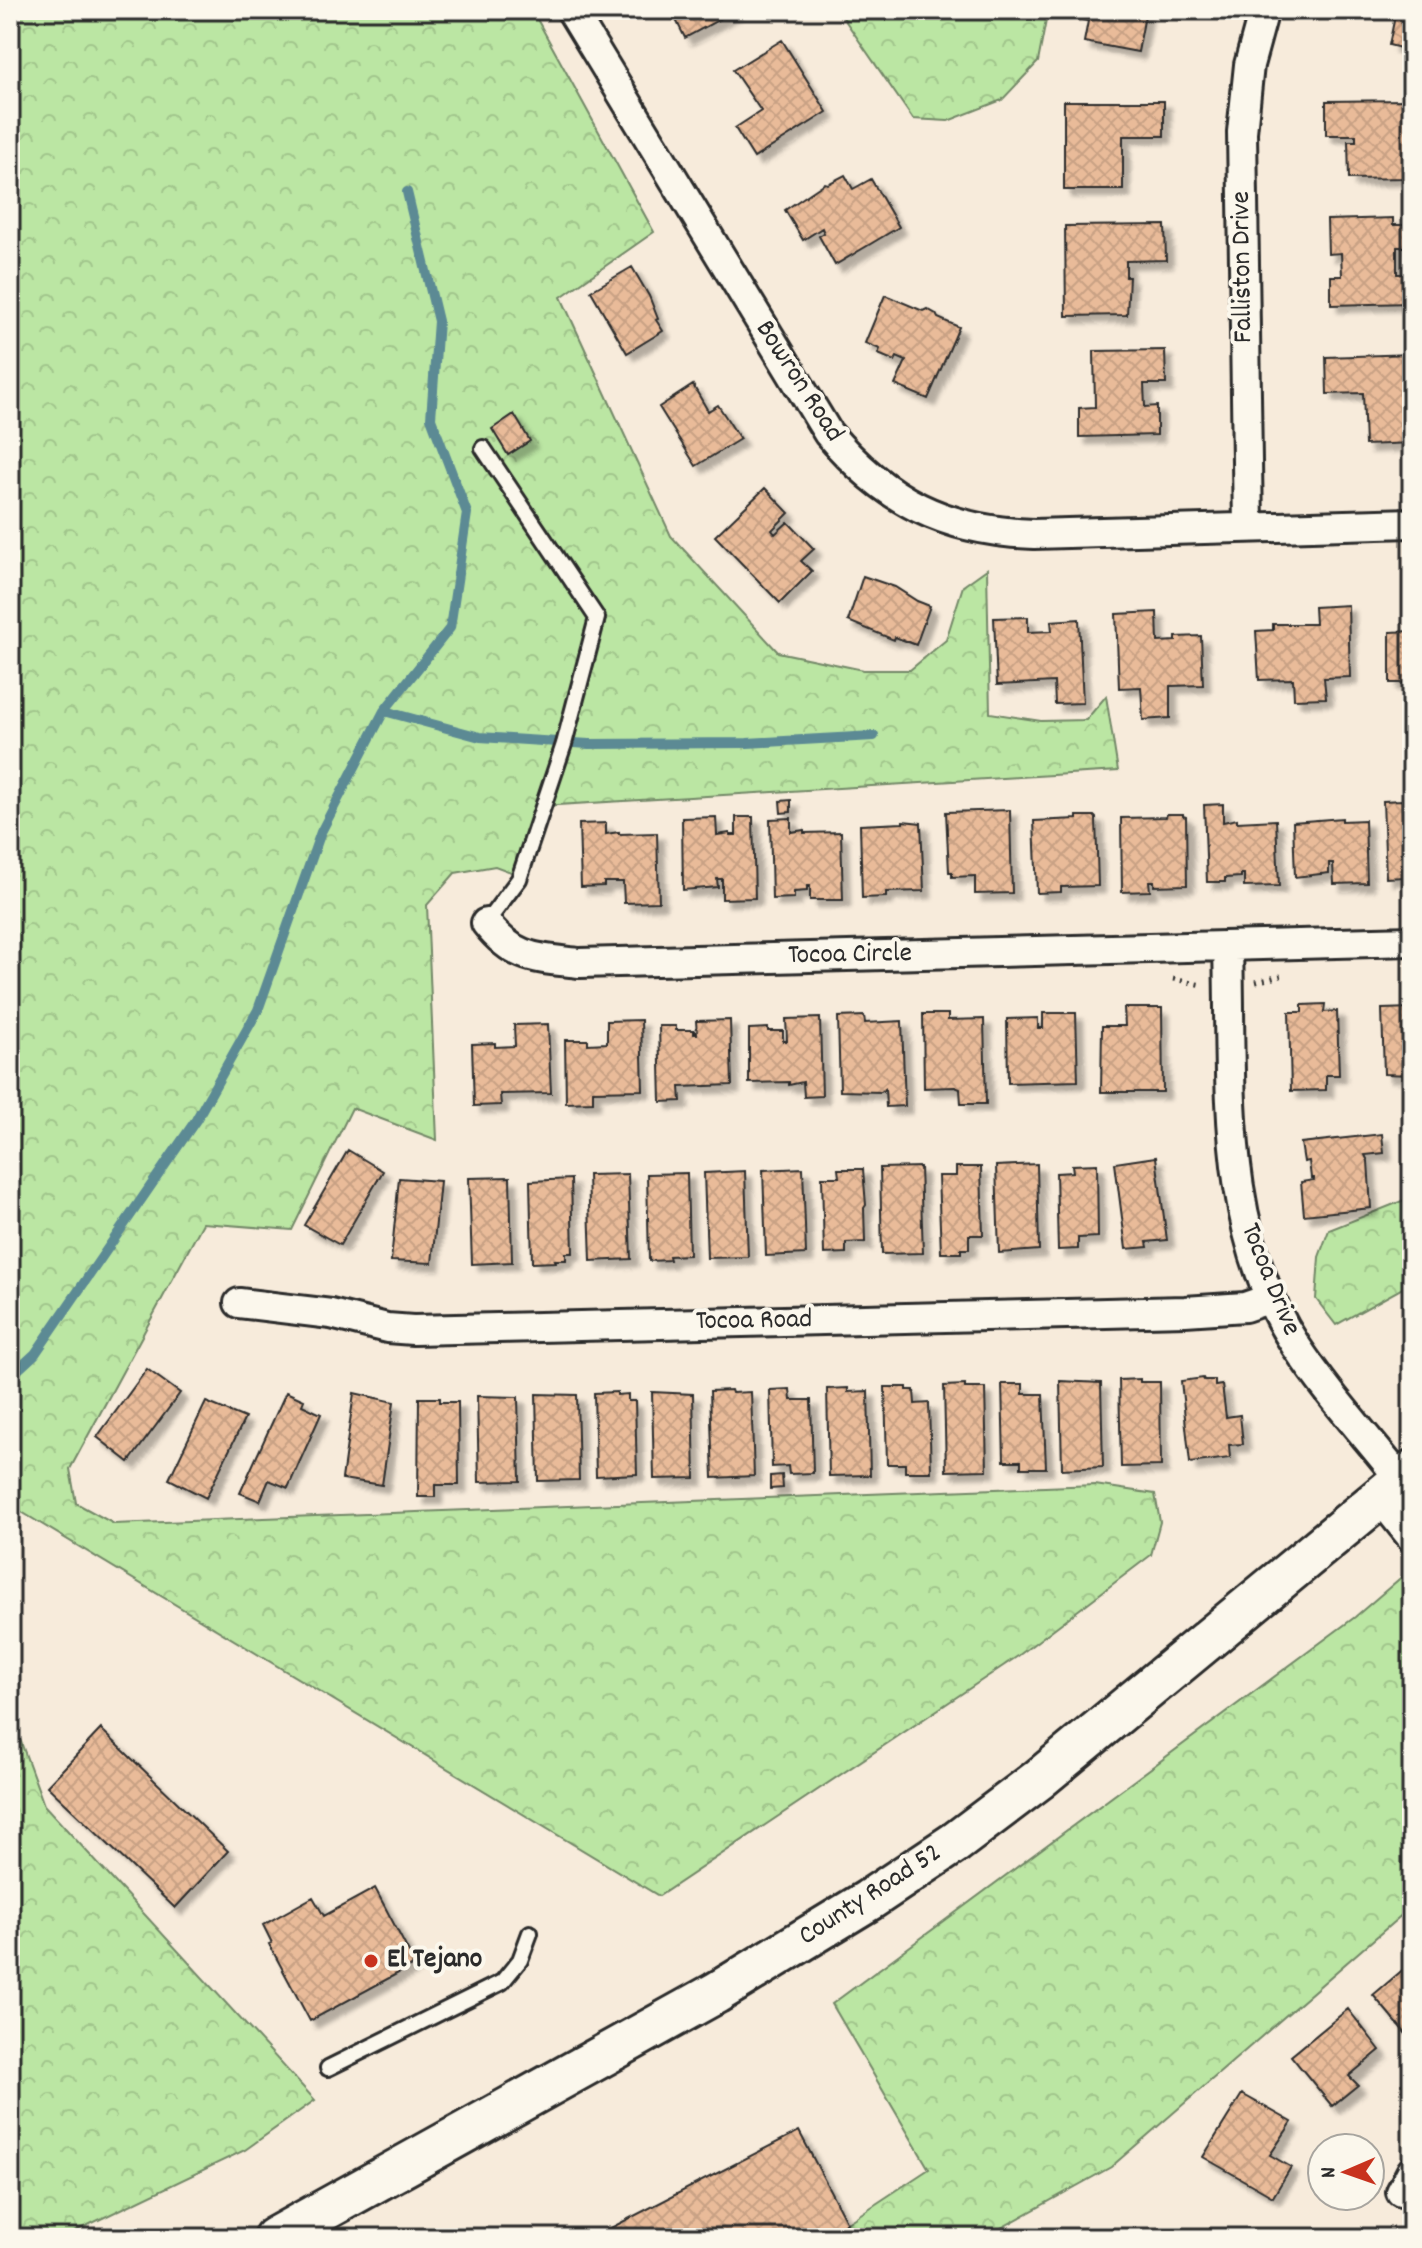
<svg xmlns="http://www.w3.org/2000/svg" width="1422" height="2248" font-family="Dekko,sans-serif">
  <style>
    .forest { fill: url(#forest-crowns); stroke: #738867; stroke-width: 2 }
    .lines { fill: none; stroke-linecap: round; stroke-linejoin: round }
    .stream { stroke: #5b8a94; stroke-width: 10 }
    .building { fill: url(#building-cross-hatch); stroke: #2b2b2b; stroke-width: 2; filter: url(#shadow) }
    .service-casing { stroke: #2b2b2b; stroke-width: 20 }
    .minor-casing { stroke: #2b2b2b; stroke-width: 34 }
    .secondary-casing { stroke: #2b2b2b; stroke-width: 46 }
    .path { stroke: #2b2b2b; stroke-width: 5; stroke-dasharray: 2 6; stroke-linecap: butt }
    .service { stroke: #fbf7ec; stroke-width: 14 }
    .minor { stroke: #fbf7ec; stroke-width: 28 }
    .secondary { stroke: #fbf7ec; stroke-width: 40 }
    .poi-dot { fill: #c8321e; stroke: #fbf7ec; stroke-width: 3 }
    .labels { text-anchor: middle; dominant-baseline: central; stroke-width: 8; stroke-linejoin: round; paint-order: stroke }
    .street-label { font-size: 28px; fill: #2b2b2b; stroke: #fbf7ec }
    .poi-label { font-size: 28px; font-weight: bold; fill: #2b2b2b; stroke: #fbf7ec; text-anchor: start }
  </style>
  <defs>
    <pattern id="forest-crowns" width="20" height="18" patternUnits="userSpaceOnUse" patternTransform="scale(2)"><rect width="20" height="18" fill="#bbe6a3"/><path d="M2 6a3 3 0 1 1 6 0M12 15a3 3 0 1 1 6 0" fill="none" stroke="#a1c58c"/></pattern>
    <pattern id="building-cross-hatch" width="8" height="8" patternUnits="userSpaceOnUse" patternTransform="scale(2)"><rect width="8" height="8" fill="#e9bb99"/><path d="M0 0l8 8M0 8l8-8" fill="none" stroke="#c8a184"/></pattern>
    <filter id="shadow"><feDropShadow dx="7" dy="7" stdDeviation="2" flood-color="#0004"/></filter>
  </defs>
  <rect width="100%" height="100%" fill="#f7ebdb"/>
  <filter id="ink" filterUnits="userSpaceOnUse"><feTurbulence type="fractalNoise" baseFrequency=".0125" numOctaves="2"/><feDisplacementMap in="SourceGraphic" scale="16" xChannelSelector="R" yChannelSelector="G"/><feConvolveMatrix kernelMatrix="1 2 1 2 8 2 1 2 1" color-interpolation-filters="sRGB"/></filter>
  <g filter="url(#ink)">
    <!-- forest -->
    <path class="forest" d="M10,10H532L654,232L561,297L671,536L778,652L863,670H910L946,640L963,586L987,569L990,713L1041,721L1086,720L1106,696L1118,771L541,806L519,875L495,866L455,873L427,905L437,1140L352,1108L292,1230L203,1223L70,1469L76,1503L114,1524L1095,1485L1155,1494L1160,1522L1151,1555L1018,1656L659,1896L10,1505Z
      M838,10H1048L1038,62L1002,100L948,121L913,119Z
      M1412,1197V1283L1336,1325L1316,1299L1319,1257L1329,1230Z
      M1412,1568V1906L1111,2167L983,2238H818L847,2223L929,2169L832,2004L1355,1617Z
      M10,1712L44,1805L315,2100L245,2150L61,2238H10Z"/>
    <g class="lines">
      <!-- stream -->
      <path class="stream" d="M384,711L480,737L589,744L747,743L874,736
        M10,1377L35,1354L196,1120L258,1010L321,832L384,711L450,628L467,513L431,418L438,321L407,192"/>
    </g>
    <!-- building -->
    <path class="building" d="M677,10H735V11L685,38L675,18L680,15Z
      M1085,10H1146L1138,52L1084,42L1088,21L1083,20Z
      M1400,10H1412V51L1389,45L1395,16L1399,17Z
      M782,40L827,112L754,158L735,128L761,111L733,70Z
      M1407,100L1408,178L1349,179L1348,141H1356V135H1326V101Z
      M1064,101H1164V136H1123V190H1064Z
      M845,175L853,189L871,179L899,227L835,265L819,236L824,233L822,228L803,240L785,210L825,183L828,184Z
      M1393,218V225H1410L1411,247H1397V274H1411V303L1331,305V276H1342L1341,253L1328,254L1327,220Z
      M1165,225L1166,260L1126,261V277H1129L1127,315L1066,316L1065,226Z
      M632,267L649,296L658,319L656,320L663,331L627,353L591,291Z
      M885,295L923,311L927,309L936,314L938,318L959,327L928,399L895,385L906,361L897,357L895,361L878,354L880,349L865,343Z
      M1165,350L1166,384H1144L1145,407L1157,406V435L1079,437V408L1095,407L1094,351Z
      M1412,354V443L1365,445L1363,393L1327,394L1326,357Z
      M693,385L708,411L718,405L740,439L696,466L659,407Z
      M514,414L530,441L508,455L492,429Z
      M765,488L789,513L772,530L775,534L788,522L814,549L801,561L812,571L780,603L715,536Z
      M863,576L895,587L917,601L930,606L916,645L895,637L894,640L848,621Z
      M1348,605L1350,677L1324,678L1326,698L1294,699L1293,679L1259,680L1256,631L1273,630V624H1315L1314,607Z
      M1157,612L1158,642L1176,641V637L1201,636L1203,685L1170,686V718L1143,720L1141,687L1119,688L1116,614Z
      M1028,617V632L1052,631L1051,621L1079,619L1083,703L1055,704L1054,682L997,685L994,618Z
      M1412,631V683H1390V632Z
      M791,800V812L781,813L780,801Z
      M1402,800L1403,818L1412,815V873H1405V877L1386,878L1383,801Z
      M1223,804V822L1237,819V822L1276,820L1279,886L1244,887V874H1241V877L1225,878V882H1207L1204,805Z
      M1010,810L1012,893L975,894V876L952,877V872H949L946,812Z
      M1167,814H1183V816L1186,817L1187,885L1154,886V881H1149L1150,891L1122,892L1121,818L1166,817Z
      M1077,816H1094L1096,818L1098,886L1061,887V892L1037,893L1034,821L1077,819Z
      M716,817L717,835L730,833V835H736V817H753L755,898L722,899V879H717L718,887L683,890L682,818Z
      M791,818V832L804,830V833L841,832L843,900H810V886H807V891L794,892V898L772,899L770,819Z
      M1342,818V821L1365,820L1367,883L1334,884L1333,863H1329V873L1295,877L1293,822Z
      M903,821L921,823L924,891L886,892V897L862,898L860,825L903,823Z
      M606,823V834L619,832V834L657,833L659,902L624,903L623,882H604V886L581,887L579,824Z
      M1325,1004L1324,1012L1337,1011L1339,1075H1326V1090L1291,1091L1289,1012H1302V1005Z
      M1124,1008H1162L1163,1092H1101L1102,1026H1125Z
      M1412,1008V1075L1384,1074L1382,1009Z
      M1043,1013H1076L1078,1081L1008,1083L1007,1019L1038,1018V1028H1043Z
      M923,1014H948V1020L984,1019L986,1104H961L960,1089L955,1087L924,1088Z
      M864,1016L865,1023L902,1021L905,1106L886,1107L885,1089L881,1092L840,1091L838,1017Z
      M820,1018L822,1096L804,1097L803,1082L789,1085V1082L749,1083V1029L768,1028V1031H783V1041H787L786,1019Z
      M641,1020L643,1090L593,1091V1102L566,1103L565,1040H588V1044L607,1043V1021Z
      M730,1020L732,1085L680,1087L681,1101L661,1102L659,1026H676V1030H694V1034H697L696,1021Z
      M548,1024L551,1093L500,1094L501,1105L474,1106L472,1044L495,1043V1047L515,1046L514,1025Z
      M1382,1134L1384,1153L1365,1155L1368,1161L1371,1208L1304,1215L1301,1182L1314,1180V1178H1311L1309,1161L1304,1162L1301,1143Z
      M348,1150L383,1171L340,1245L304,1225Z
      M1156,1157L1167,1240L1147,1242L1148,1247L1126,1249L1115,1163Z
      M1037,1164L1039,1250L999,1253L996,1166Z
      M1097,1164L1098,1237L1078,1238V1249L1058,1250L1056,1173L1073,1172L1072,1165Z
      M920,1167L923,1253L882,1254L880,1168Z
      M956,1167H981L983,1235H969V1249H961V1253H941L938,1176H956Z
      M803,1168L806,1254L766,1256L763,1170Z
      M838,1169H863L866,1205L864,1208L865,1242L846,1243V1253L824,1254L822,1177H839Z
      M745,1171L748,1257L707,1258L704,1173Z
      M687,1173L689,1255L669,1256L670,1260L649,1261L647,1174Z
      M628,1174L631,1259L591,1261L588,1175Z
      M510,1177L512,1262L472,1264L469,1178Z
      M399,1178L440,1181L432,1263L391,1261Z
      M571,1179L573,1253H566V1260H555L556,1262L532,1263L530,1181Z
      M147,1369L180,1393L129,1462L97,1437Z
      M1203,1378L1204,1380H1215V1386L1222,1385L1226,1417L1240,1415L1243,1444L1229,1445L1230,1458L1190,1463L1181,1381Z
      M1140,1379V1382H1160L1161,1466L1121,1467L1119,1380Z
      M1060,1381L1101,1383L1103,1467L1062,1469Z
      M1002,1384H1023V1394H1043L1046,1468H1021V1461H1004Z
      M965,1385V1388H985L987,1470L946,1471L944,1386Z
      M885,1387H907V1390H914L915,1404L929,1403L931,1472H905V1464H887Z
      M848,1388V1392L868,1391L870,1475L829,1476L827,1389Z
      M790,1389L791,1400H811L813,1473L789,1474L788,1466L772,1467L770,1390Z
      M731,1390L732,1393L751,1392L754,1476L713,1478L710,1391Z
      M286,1392L304,1400L302,1405L321,1414L288,1488L269,1480L260,1501L240,1493Z
      M617,1392V1395L628,1394V1401H635L637,1474L596,1476L594,1393Z
      M652,1392L693,1394L695,1478L654,1479Z
      M354,1393L394,1402L382,1485L342,1479Z
      M536,1394L577,1395L579,1480L538,1481Z
      M477,1396L518,1397L520,1481L479,1482Z
      M419,1398H440V1402H458L459,1485H435V1497H418Z
      M206,1402L245,1418L206,1498L169,1479Z
      M782,1475L783,1488L770,1489V1476Z
      M101,1729L228,1851L175,1908L47,1786Z
      M375,1888L415,1964L310,2021L269,1944L272,1943L263,1925L313,1897L324,1916Z
      M1412,1962V2041L1373,1995Z
      M1348,2009L1380,2050L1349,2076L1358,2085L1332,2106L1291,2056Z
      M1242,2094L1292,2122L1270,2155L1291,2167L1273,2197L1203,2157Z
      M799,2131L847,2223L818,2238H603L601,2233Z"/>
    <g class="lines">
      <defs>
        <path id="service" d="M483,448L597,618L564,744L519,879L486,923
          M328,2068L502,1982L520,1960L530,1933"/>
        <path id="minor" d="M571,10L828,433C885,501 945,531 1034,534L1412,523
          M1248,527L1242,132L1249,65L1264,10
          M486,923C515,960 536,958 580,963L1412,941
          M1228,948C1232,1081 1219,1228 1296,1346C1327,1393 1366,1436 1401,1480
          M239,1303L331,1314L387,1328L413,1330L1185,1311L1245,1307L1271,1298
          M1380,1498L1412,1538
          M1401,2192L1412,2171"/>
        <path id="secondary" d="M274,2238L716,1993L869,1900L956,1842L1038,1780L1412,1471"/>
      </defs>
      <!-- service casing -->
      <use href="#service" class="service-casing"/>
      <!-- minor casing -->
      <use href="#minor" class="minor-casing"/>
      <!-- secondary casing -->
      <use href="#secondary" class="secondary-casing"/>
      <!-- path -->
      <path class="path" d="M1173,979L1202,985
        M1256,982L1281,976"/>
      <!-- service -->
      <use href="#service" class="service"/>
      <!-- minor -->
      <use href="#minor" class="minor"/>
      <!-- secondary -->
      <use href="#secondary" class="secondary"/>
    </g>
  </g>
  <!-- markers -->
  <circle class="poi-dot" cx="371" cy="1961" r="8"/>
  <g class="labels">
    <!-- street labels -->
    <g class="street-label">
      <text transform="translate(1244 267) rotate(-91)">Falliston Drive</text>
      <text transform="translate(798 382) rotate(57)">Bowron Road</text>
      <text transform="translate(850 956) rotate(-1)">Tocoa Circle</text>
      <text transform="translate(1269 1280) rotate(68)">Tocoa Drive</text>
      <text transform="translate(754 1322) rotate(-1)">Tocoa Road</text>
      <text transform="translate(871 1896) rotate(-33)">County Road 52</text>
    </g>
    <!-- poi labels -->
    <g class="poi-label">
      <text x="387" y="1961">El Tejano</text>
    </g>
  </g>
  <!-- margin -->
  <rect width="1422" height="2248" fill="none" stroke="#fbf7ec" stroke-width="40"/>
  <rect x="20" y="20" width="1382" height="2208" fill="none" stroke="#2b2b2b" stroke-width="3" filter="url(#ink)"/>
  <!-- north arrow -->
  <g transform="translate(1346 2172) rotate(268)"><circle r="38" fill="#fbf7ec" stroke="#a8a59f" stroke-width="2"/>
  <path d="M0-6L14 30L0 20L-14 30Z" fill="#c8321e"/>
  <text y="-12" font-size="22" font-weight="bold" text-anchor="middle" fill="#2b2b2b">N</text>
  </g>
</svg>
